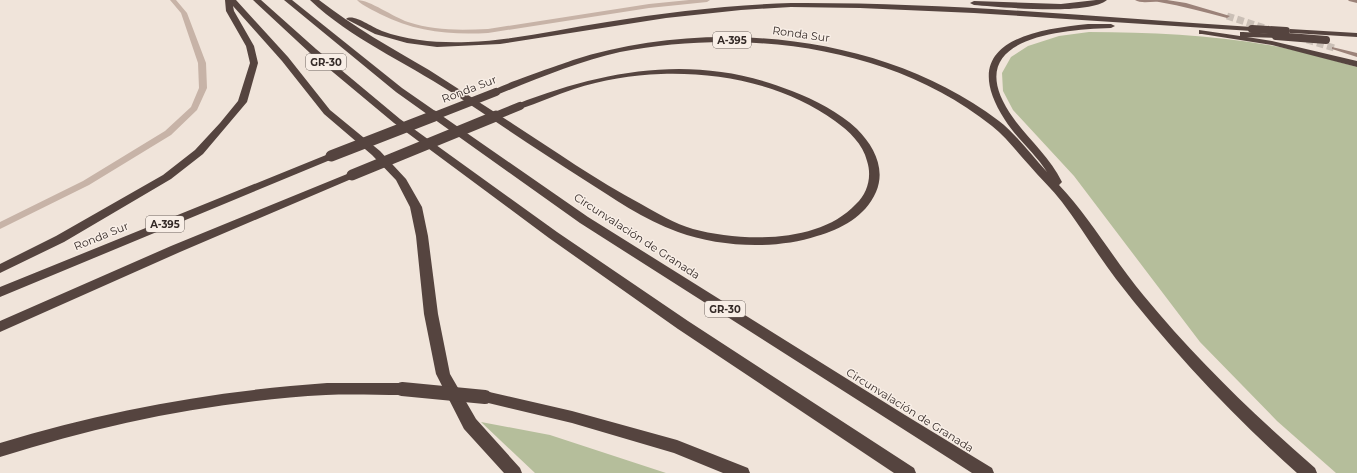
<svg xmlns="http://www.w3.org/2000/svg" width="1357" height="473" font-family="Montserrat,sans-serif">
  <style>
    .green { fill: #b5be9b }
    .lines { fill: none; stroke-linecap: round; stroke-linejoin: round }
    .secondary-tunnel { stroke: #cabfb6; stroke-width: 7; stroke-dasharray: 7 3.5; stroke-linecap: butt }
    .street { fill: #c7b3a7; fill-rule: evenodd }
    .secondary { fill: #9b8279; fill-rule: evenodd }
    .highway { fill: #55443f; fill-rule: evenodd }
    .highway-bridge-far2 { stroke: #55443f; stroke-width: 8 }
    .highway-bridge-far1 { stroke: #55443f; stroke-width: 11 }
    .highway-bridge { stroke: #55443f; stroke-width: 14 }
    .labels { text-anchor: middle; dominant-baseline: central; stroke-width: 3; stroke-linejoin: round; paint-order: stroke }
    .shield { fill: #f8eee6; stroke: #6f6560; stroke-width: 1 }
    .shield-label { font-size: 10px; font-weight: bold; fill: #342a27 }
    .street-label { font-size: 11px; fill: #342a27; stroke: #f8eee6 }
  </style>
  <rect width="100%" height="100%" fill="#f0e4da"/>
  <!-- green -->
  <path class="green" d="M1089,32C1149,32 1210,35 1268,45C1298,50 1328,59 1357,67V473H1336L1277,421L1200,342L1074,176L1013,110L1003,91L1002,73L1011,57L1028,46L1059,36Z
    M481,422L550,435L666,473H535Z"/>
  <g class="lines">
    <!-- secondary-tunnel -->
    <path class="secondary-tunnel" d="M1227,16L1268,29
      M1307,40L1334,48"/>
    <!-- street -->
    <path class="street" d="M170,0H176L187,13L206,63L207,88L197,110L171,135L89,185L0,229V222L83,181L165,131L191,107L199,88L198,63L181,13Z
      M357,0C370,0 393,17 408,22C434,31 461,30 488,29L649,4L689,0H710L707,2L649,8L488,33C450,35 415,32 380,14C373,10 363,6 357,0Z"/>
    <!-- secondary -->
    <path class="secondary" d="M1135,0H1167L1186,3L1230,16L1227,18C1204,12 1182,6 1159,2C1152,1 1141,4 1135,0Z
      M1348,0H1357V3L1349,1Z
      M1332,47L1357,53V57L1332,49Z"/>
    <!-- highway -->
    <path class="highway" d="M225,0H236L288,57L330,110L380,151L406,179L422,207L428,236L438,314L450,374L476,419L520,468L522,473H504L464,429L436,374L424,314L416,236L410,207L396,180L372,155L324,114L282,61L233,6L234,11L254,46L258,63L247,102L203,154L171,179L64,242L0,273V264L56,236L163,175L195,150L220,123L238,101L250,63L246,46L226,11Z
      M253,0H261L316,49L400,119L557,232L688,321L914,468L916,473H894L678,329L549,238L394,123L310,53Z
      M284,0H292L402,88L588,217L905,415L992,468L994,473H972L580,223L396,92Z
      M310,0H319C354,27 391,48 429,70C457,88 485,106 513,124C555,151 596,180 641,204C657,213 675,224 693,229C742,242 819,244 856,204C868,193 872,176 867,161C863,144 849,131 835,121C786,85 721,72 661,74C632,75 602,80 574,89C556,95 538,103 520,109L515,106L517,104C608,69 697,53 792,91C815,100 839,112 857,129C874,146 886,169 876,192C865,217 841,229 817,236C775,250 719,247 678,232C644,220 613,198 583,179C539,151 495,121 451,92C405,62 350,38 310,0Z
      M1096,0H1107C1088,16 1000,7 974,5L970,3L974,1L1061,4Z
      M791,3C945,2 1099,17 1252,27L1256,29L1252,31L974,13L860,8L791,7L741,10L666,18L500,44L437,47L407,43L375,34L346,19C353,13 373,28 382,31C409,41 439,43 468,42C515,40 561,29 607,22C668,12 729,5 791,3Z
      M1088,24H1111L1115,26L1111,28C1055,30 956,39 1014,119C1030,141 1050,157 1062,182L1059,185C1091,219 1114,260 1144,296C1195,358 1254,415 1315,468L1317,473H1297C1231,414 1170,349 1116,279C1097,254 1081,227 1062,202C1052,189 1040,178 1029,165C1017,152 1006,137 992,126C891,45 744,28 620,52C579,61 539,78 499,94H493L491,92C498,85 560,65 573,60C709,17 883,33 999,121C1017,135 1031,155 1047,172C1035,153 1017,139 1005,120C956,44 1028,30 1088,24Z
      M1290,29L1357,33V37L1293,33H1290Z
      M1199,30L1240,36V32H1243L1276,34H1279V38L1247,37L1272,41L1357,61V67L1272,45L1202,34H1199Z
      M331,153L335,154L336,156L335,158L0,297V287Z
      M352,172L357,175L356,177L180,252L0,332V321L171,246Z
      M327,383H402L407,385L410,389L407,393L402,395C377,395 351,394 326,395C215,401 106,423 0,457V443C107,410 215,391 327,383Z
      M485,391L572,411L677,440L748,468L750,473H723L674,453L572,423L480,401L477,397L480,393Z"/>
    <!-- highway-bridge-far2 -->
    <path class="highway-bridge-far2" d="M1252,29L1286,31
      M1276,36L1326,40
      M432,117L496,92
      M493,117L520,106"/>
    <!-- highway-bridge-far1 -->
    <path class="highway-bridge-far1" d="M331,156L434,116
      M352,175L496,116"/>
    <!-- highway-bridge -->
    <path class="highway-bridge" d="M402,389L485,397"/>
  </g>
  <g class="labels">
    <!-- shield labels -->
    <g class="shield">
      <rect x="713" y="32" width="38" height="16" rx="3"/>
      <rect x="306" y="54" width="40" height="16" rx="3"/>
      <rect x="146" y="216" width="38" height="16" rx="3"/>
      <rect x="705" y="301" width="40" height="16" rx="3"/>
    </g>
    <g class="shield-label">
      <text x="732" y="40">A-395</text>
      <text x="326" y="62">GR-30</text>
      <text x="165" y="224">A-395</text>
      <text x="725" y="309">GR-30</text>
    </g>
    <!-- street labels -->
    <g class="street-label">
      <text transform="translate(801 34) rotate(8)">Ronda Sur</text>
      <text transform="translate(469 89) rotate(-21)">Ronda Sur</text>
      <text transform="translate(101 236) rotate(-22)">Ronda Sur</text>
      <text transform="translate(637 236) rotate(33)">Circunvalación de Granada</text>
      <text transform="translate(910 410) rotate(32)">Circunvalación de Granada</text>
    </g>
  </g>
</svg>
